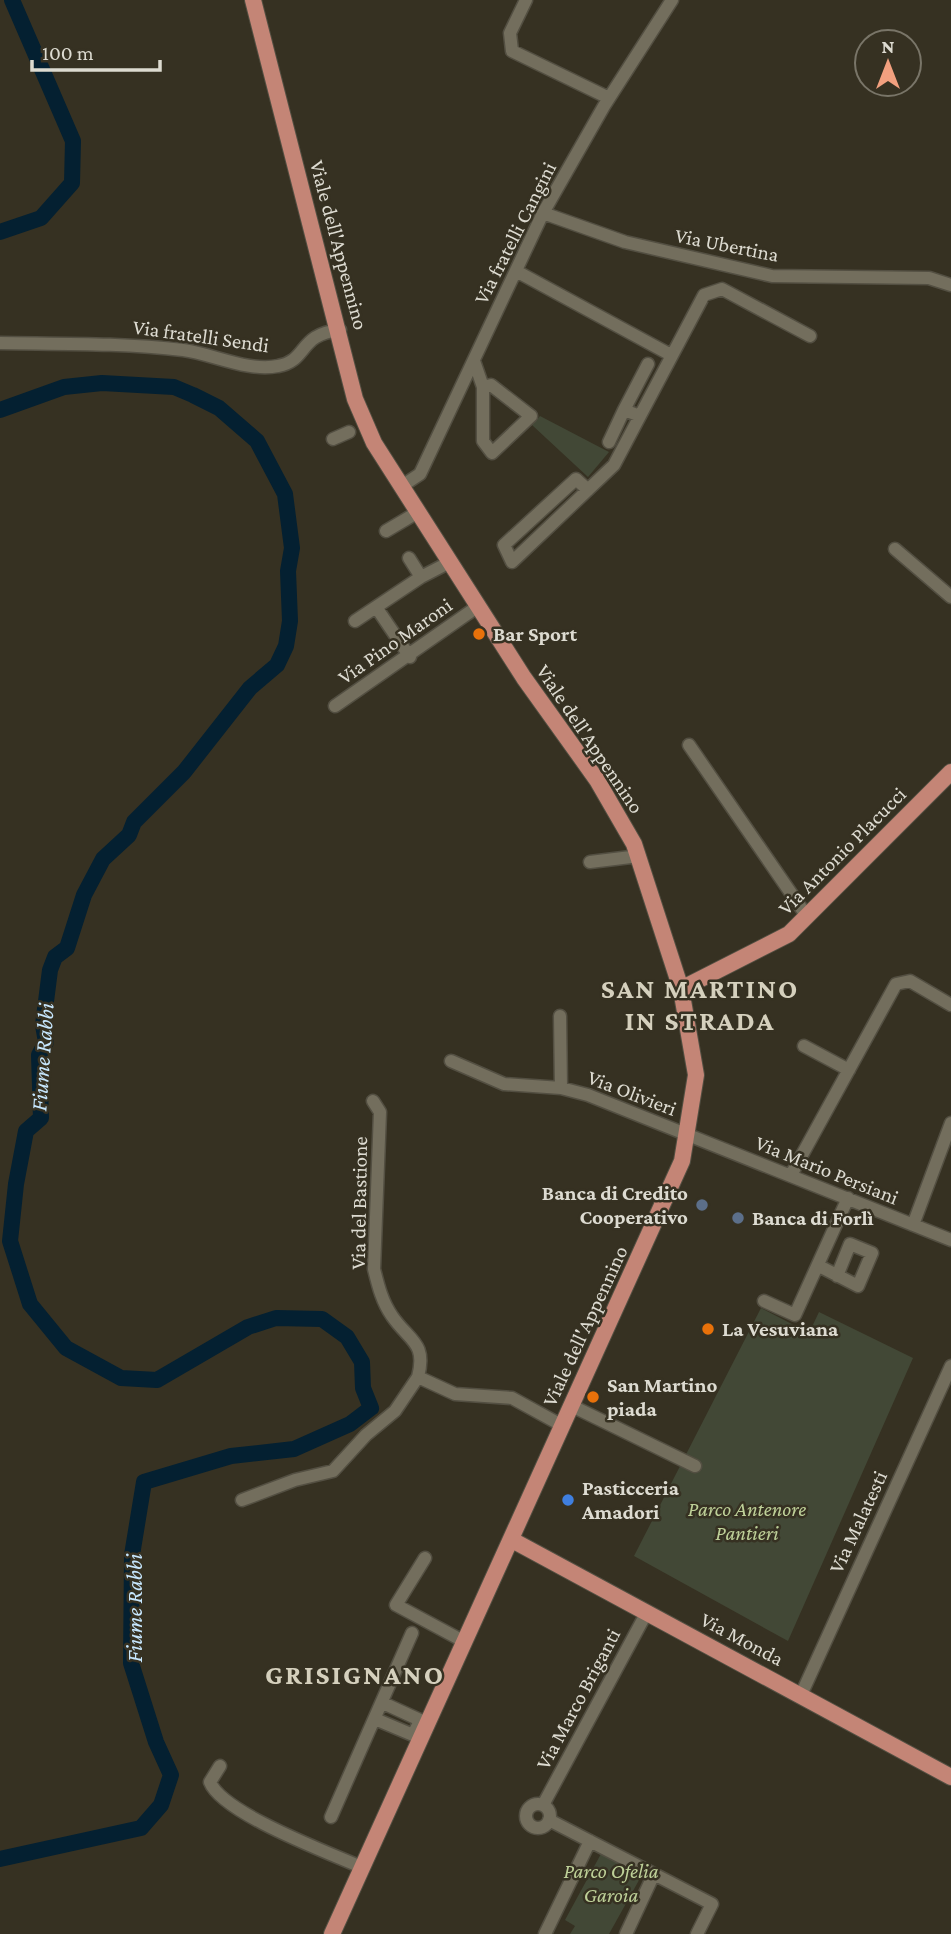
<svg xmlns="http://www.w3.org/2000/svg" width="951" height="1934" font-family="'Crimson Pro',serif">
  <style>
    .green { fill: #424836 }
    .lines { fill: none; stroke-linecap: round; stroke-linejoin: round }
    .river { stroke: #042031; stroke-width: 16 }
    .minor-casing { stroke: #534f42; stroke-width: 15 }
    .major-casing { stroke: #534f42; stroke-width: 18 }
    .minor { stroke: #736e5d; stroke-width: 12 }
    .major { stroke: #c48576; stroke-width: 16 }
    .food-dot { fill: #e8710a; stroke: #363122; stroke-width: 2.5 }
    .service-dot { fill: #5c6f8a; stroke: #363122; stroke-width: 2.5 }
    .shop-dot { fill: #3f7fe0; stroke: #363122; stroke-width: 2.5 }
    .labels { text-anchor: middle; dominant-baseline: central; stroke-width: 5; stroke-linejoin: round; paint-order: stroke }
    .street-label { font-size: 21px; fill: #dddbd1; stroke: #363122 }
    .poi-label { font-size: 21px; font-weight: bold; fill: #dddbd1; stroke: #363122; text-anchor: start }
    .park-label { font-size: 21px; font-style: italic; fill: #bed098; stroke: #363122 }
    .water-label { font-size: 23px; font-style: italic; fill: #c7e7fe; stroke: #363122 }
    .district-label { font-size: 28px; font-weight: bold; letter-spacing: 2px; fill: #d5d0bd; stroke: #363122 }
  </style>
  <rect width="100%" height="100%" fill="#363122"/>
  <!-- green -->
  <path class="green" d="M540,416L609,452L588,477L532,425Z
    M761,1308L809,1333L819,1312L913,1358L788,1641L634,1556Z
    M602,1852L643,1873L609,1934H570L575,1926L565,1920Z"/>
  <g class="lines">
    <!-- river -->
    <path class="river" d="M0,232L41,218L72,183L73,141L12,0
      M0,410L64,387L102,383L174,387L193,395L219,408L257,441L285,494L292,548L288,571L290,621L286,646L277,665L250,688L184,772L134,822L129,835L103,859L84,895L67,948L55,957L50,970L43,1025L46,1042L39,1055L41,1118L26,1131L16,1184L10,1241L30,1304L66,1348L121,1378L157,1380L248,1327L276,1318L322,1319L347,1337L362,1362L363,1388L371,1408L350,1424L294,1449L231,1456L144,1482L132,1555L131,1663L156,1742L171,1775L161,1805L141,1828L0,1859"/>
    <defs>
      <path id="minor" d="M526,0L510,33L512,51L609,98
        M543,213L625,242L772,276L929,278L951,285
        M516,271L671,355
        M0,343C61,344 122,343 183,350C213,354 248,372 278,366C308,361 298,334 340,330
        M474,361L483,387V441L492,453L531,416L491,385L483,387
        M624,410L648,364
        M333,439L349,432
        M609,442L624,410L640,416
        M402,486L420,474L543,213L604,106L672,0
        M588,490L576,479L504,545L512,562L614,465L704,295L722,289L810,336
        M386,531L418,512
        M895,549L951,597
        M409,558L421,577
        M376,607L410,657
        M355,621L421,577L450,562
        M335,706L477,607
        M689,745L806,915
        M590,862L639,856
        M560,1016L561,1088L588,1095L951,1240
        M804,1046L849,1070
        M451,1061L504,1084L561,1088
        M373,1101L380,1112L374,1269C378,1285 382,1302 392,1316C409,1341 427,1342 418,1377L455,1394L512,1398L563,1426
        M791,1175L896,984L910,981L951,1005
        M913,1225L951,1123
        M819,1266L858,1286L872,1253L850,1244L837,1276
        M764,1301L795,1315L848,1198
        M572,1406L695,1466
        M242,1500L295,1480L333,1471L366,1435L395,1411L418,1377
        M425,1558L396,1605L465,1642
        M801,1695L951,1366
        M383,1703L420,1720L417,1727L425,1731
        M375,1719L413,1735L417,1727
        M220,1766L210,1782C222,1813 327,1852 361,1867
        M526 1816a12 12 0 1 1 24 0a12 12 0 1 1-24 0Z
        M543,1805L647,1612
        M331,1817L412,1633
        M549,1820L712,1904L697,1934
        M545,1934L590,1841
        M626,1934L654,1874"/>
      <path id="major" d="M253,0L355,399L374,443L524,678L597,780L634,844L681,989L696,1075L682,1161L332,1934
        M681,989L789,934L951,772
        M512,1540L951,1777"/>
    </defs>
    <!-- minor casing -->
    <use href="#minor" class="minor-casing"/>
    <!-- major casing -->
    <use href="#major" class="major-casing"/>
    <!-- minor -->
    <use href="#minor" class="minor"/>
    <!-- major -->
    <use href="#major" class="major"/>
  </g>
  <!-- markers -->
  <g class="food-dot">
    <circle cx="479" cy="634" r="7"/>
    <circle cx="708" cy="1329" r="7"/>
    <circle cx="593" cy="1397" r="7"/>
  </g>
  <g class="service-dot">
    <circle cx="702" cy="1205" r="7"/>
    <circle cx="738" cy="1218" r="7"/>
  </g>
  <circle class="shop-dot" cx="568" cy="1500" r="7"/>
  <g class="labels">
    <!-- street labels -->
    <g class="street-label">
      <text transform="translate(515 233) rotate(-63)">Via fratelli Cangini</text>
      <text transform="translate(339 245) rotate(75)">Viale dell'Appennino</text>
      <text transform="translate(727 245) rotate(11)">Via Ubertina</text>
      <text transform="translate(201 336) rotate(8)">Via fratelli Sendi</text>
      <text transform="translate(395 641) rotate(-35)">Via Pino Maroni</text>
      <text transform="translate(590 739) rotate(56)">Viale dell'Appennino</text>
      <text transform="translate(842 851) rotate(-45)">Via Antonio Placucci</text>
      <text transform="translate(632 1093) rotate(21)">Via Olivieri</text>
      <text transform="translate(827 1170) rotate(22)">Via Mario Persiani</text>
      <text transform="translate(359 1203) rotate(-89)">Via del Bastione</text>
      <text transform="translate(585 1326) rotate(-65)">Viale dell'Appennino</text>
      <text transform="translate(858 1522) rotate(-65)">Via Malatesti</text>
      <text transform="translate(742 1639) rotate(28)">Via Monda</text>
      <text transform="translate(578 1699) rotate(-62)">Via Marco Briganti</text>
    </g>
    <!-- poi labels -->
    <g class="poi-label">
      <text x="493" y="634">Bar Sport</text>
      <text x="688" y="1193" text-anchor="end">Banca di Credito<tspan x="688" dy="24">Cooperativo</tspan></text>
      <text x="752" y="1218">Banca di Forlì</text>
      <text x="722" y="1329">La Vesuviana</text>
      <text x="607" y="1385">San Martino<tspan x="607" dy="24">piada</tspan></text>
      <text x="582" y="1488">Pasticceria<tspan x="582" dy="24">Amadori</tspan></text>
    </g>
    <!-- park labels -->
    <g class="park-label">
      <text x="747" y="1509">Parco Antenore<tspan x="747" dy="24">Pantieri</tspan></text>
      <text x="611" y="1871">Parco Ofelia<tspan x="611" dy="24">Garoia</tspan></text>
    </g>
    <!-- water labels -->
    <g class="water-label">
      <text transform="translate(42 1057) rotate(-86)">Fiume Rabbi</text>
      <text transform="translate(134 1608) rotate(-90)">Fiume Rabbi</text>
    </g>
    <!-- district labels -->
    <g class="district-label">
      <text x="700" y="988">SAN MARTINO<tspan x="700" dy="32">IN STRADA</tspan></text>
      <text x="355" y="1674">GRISIGNANO</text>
    </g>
  </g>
  <!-- north arrow -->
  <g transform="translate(888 63)"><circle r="33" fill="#363122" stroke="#797568" stroke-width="2"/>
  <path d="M0-5L12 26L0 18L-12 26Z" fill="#f2a07f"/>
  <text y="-10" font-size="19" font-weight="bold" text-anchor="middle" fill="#dddbd1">N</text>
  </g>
  <!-- scale -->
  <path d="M32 60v10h128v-10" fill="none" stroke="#dddbd1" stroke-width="3.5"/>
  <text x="42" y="60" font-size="21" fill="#dddbd1" stroke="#363122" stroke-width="5" paint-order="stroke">100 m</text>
</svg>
